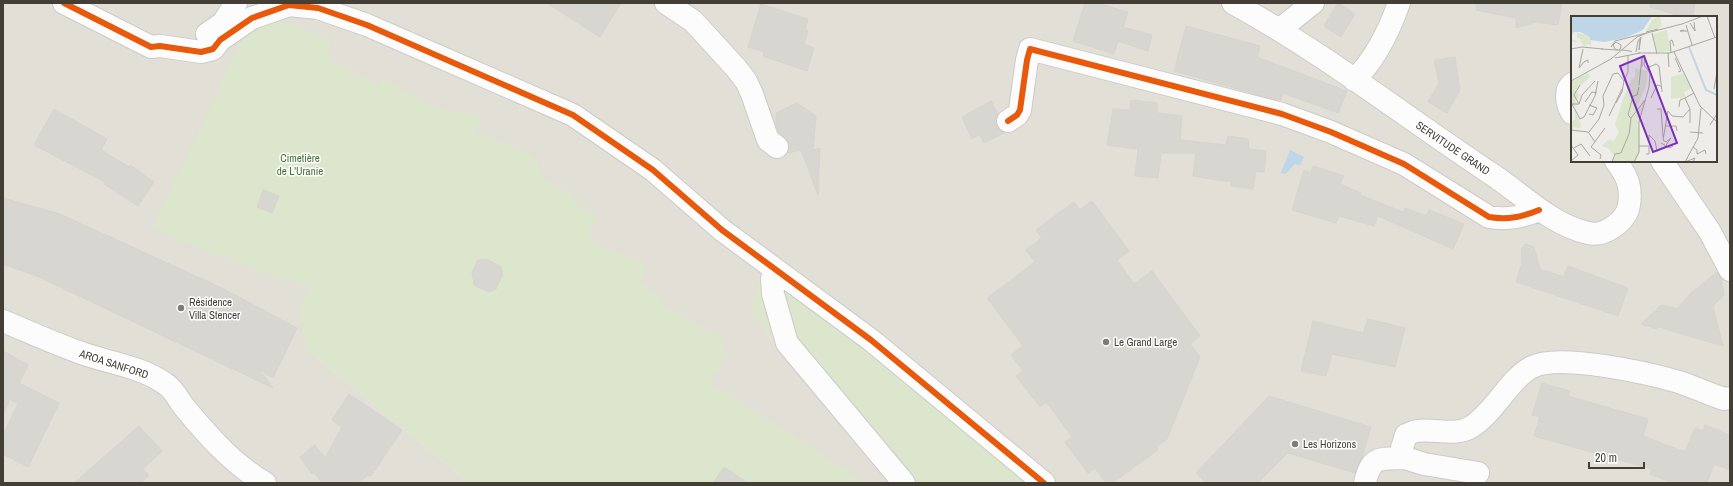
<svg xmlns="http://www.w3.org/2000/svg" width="1733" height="486" font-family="'Archivo Narrow',sans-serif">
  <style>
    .residential { fill: #e2dfd7; fill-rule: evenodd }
    .green { fill: #dbe6cc }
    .water { fill: #bfd5e8 }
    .building { fill: #d8d6d1; stroke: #d7d4cf }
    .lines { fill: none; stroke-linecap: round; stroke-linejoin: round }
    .minor-casing { stroke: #cccbc7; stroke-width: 24 }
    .minor { stroke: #fdfcfc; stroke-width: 22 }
    .cycleway-casing { stroke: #fff; stroke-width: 8 }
    .cycleway { stroke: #e8590c; stroke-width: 6 }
    .poi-dot { fill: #7f7c75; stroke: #fff; stroke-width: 1.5 }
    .labels { text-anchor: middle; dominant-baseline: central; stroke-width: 3; stroke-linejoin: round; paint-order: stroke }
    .street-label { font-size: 11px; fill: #433f37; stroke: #fff }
    .park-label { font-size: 11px; fill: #456e31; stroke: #fff }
    .poi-label { font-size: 11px; fill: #433f37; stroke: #fff; text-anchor: start }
    .inset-river { fill: none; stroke: #bfd5e8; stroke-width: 2 }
    .inset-road { fill: none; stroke: #aaa7a2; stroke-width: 1 }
    .view { fill: #7b2cbf; fill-opacity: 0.15; stroke: #7b2cbf; stroke-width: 2 }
    .inset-edge { fill: none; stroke: #433f37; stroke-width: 2 }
  </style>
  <rect width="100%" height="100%" fill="#efede9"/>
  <!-- residential -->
  <path class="residential" d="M3,3H1730V483H1045L751,309L775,345L909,483H609L306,349L469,483H3ZM1572,17H1716V161H1572Z"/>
  <!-- green -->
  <path class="green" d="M287,22L331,39L328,58L378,85L383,77C403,89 446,119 469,112L482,119L477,132L522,150L537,161L544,180L573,193L574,203L596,215L589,240L647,266L641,282L659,296L670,308L717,336L729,355L711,377L714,385L845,469L862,483H469L306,349L298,305L310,287C256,271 203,251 153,227L245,33L260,25Z
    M765,260L1045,483H909L775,345L751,309Z"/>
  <!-- water -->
  <path class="water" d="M1290,150L1304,157L1300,165L1295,164L1285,174L1281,173Z"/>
  <!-- building -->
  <path class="building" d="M547,3H621L600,37Z
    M1085,3H1097L1128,12L1123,27L1152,35L1148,51L1118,41L1114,54L1073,41Z
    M1338,3L1355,14L1341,37L1324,26Z
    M1477,3H1562L1558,25L1537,22L1516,28V18L1476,10Z
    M1650,3H1695L1693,17H1684L1650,7Z
    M761,4L808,19L805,30L808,31L804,44L814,48L807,71L763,56L764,52L748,47Z
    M1186,26L1260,46L1257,57L1347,91L1338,113L1283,93L1280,101L1174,71Z
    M1455,57L1460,90L1447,113L1428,102L1439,83L1434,60Z
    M1131,100L1157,103V113L1182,116L1180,140L1226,145L1228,136L1248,139L1249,149L1266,151L1264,172L1256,171L1253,189L1231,186L1232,182L1193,176L1196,153H1161L1158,178L1135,176L1138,149L1107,145L1113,109L1130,110Z
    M991,101L998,114L996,121L997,128L1004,133L984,143L979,134L972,139L962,117Z
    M797,103L816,116L813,150L820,148L818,195L801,150L788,153V142L779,132L776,124V113Z
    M54,109L107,139L101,150L129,167L130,165L154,182L138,206L104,184L105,182L34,145Z
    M1313,166L1344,176L1340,184L1361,193L1360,195L1403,212L1405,208L1426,216L1429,210L1464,224L1453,249L1378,216L1374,226L1339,216L1336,223L1292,210L1304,170L1311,173Z
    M263,190L279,196L272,213L257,207Z
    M3,198L60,214L220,287L297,328L273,378L259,369L273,388L39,277L3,264Z
    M1092,201L1129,251L1117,260L1134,284L1152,271L1200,336L1190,344L1200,357L1167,439L1156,447L1158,450L1112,483H1106L1095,468L1088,473L1065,442L1072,437L1060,420L1046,402L1040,407L1016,376L1023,371L1011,355L1023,346L987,298L1035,262L1026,250L1042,238L1036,230L1074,202L1080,210Z
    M1525,244L1534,247L1540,269L1564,277L1568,266L1628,288L1618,316L1516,282L1522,263L1521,250Z
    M486,259L500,266L503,274L496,289L489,292L474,285L472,272L478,260Z
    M1717,272L1721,278L1724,295L1713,306L1723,346L1659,327L1657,329L1641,324L1661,305L1677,309L1691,293Z
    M1368,319L1405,328L1395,367L1332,354L1326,376L1301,371L1313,321L1363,333Z
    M3,351L28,365L19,383L59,403L28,467L3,454V435L18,404L10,399L3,415Z
    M1542,383L1570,391L1568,396L1648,419L1643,436L1685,452L1695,428L1703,431L1705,425L1730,435V470L1714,464L1707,483H1673L1650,474L1652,469L1534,436L1540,417L1532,415Z
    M349,394L402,430L371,476L368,475L358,483H322L314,472L312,474L300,457L315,445L325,458L342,427L332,420Z
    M1269,396L1371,427L1362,458L1355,473L1288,453L1258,483H1206L1196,473Z
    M139,426L162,451L143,469L149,476L140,483H74Z
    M724,467L748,483H713Z"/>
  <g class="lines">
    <defs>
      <path id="minor" d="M64,3L151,47L160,46L201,52L213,49L220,40L252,18L289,5L318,8L367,25L573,115L653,170L722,230L871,340L1044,483
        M666,3L693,21L736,68L746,81L752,94L768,140L777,147
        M1233,3C1324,53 1407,118 1493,175C1523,195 1552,225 1588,233C1604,237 1626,222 1629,205C1632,186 1627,176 1616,161
        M1279,30L1313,3
        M207,34L223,23L236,3
        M1354,80C1376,59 1389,31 1399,3
        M1572,84C1564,90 1567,105 1572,113
        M1008,121L1017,115L1020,110L1027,60L1030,49L1282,114L1331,132L1404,164L1489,217C1508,220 1522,217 1539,210
        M1662,161L1710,232L1730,270
        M775,270L772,279L773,294L787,343L904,483
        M3,321C27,331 51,342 76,351C106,363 140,365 167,385C175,391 179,401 185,408C208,436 234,465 265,483
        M1478,473L1424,464L1405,458L1402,448L1406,435C1409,434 1414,431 1417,431C1435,428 1454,437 1471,427C1495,412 1509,379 1532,367C1559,353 1648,373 1679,382C1694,387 1709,394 1724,399L1730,398
        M1365,483C1371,455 1380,459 1405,458"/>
    </defs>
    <!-- minor casing -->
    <use href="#minor" class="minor-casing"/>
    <!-- minor -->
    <use href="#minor" class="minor"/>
    <defs>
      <path id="cycleway" d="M64,3L151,47L160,46L201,52L213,49L220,40L252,18L289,5L318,8L367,25L573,115L653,170L722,230L871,340L1044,483
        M1008,121L1017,115L1020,110L1027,60L1030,49L1282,114L1331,132L1404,164L1489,217C1508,220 1522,217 1539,210"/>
    </defs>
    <!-- cycleway casing -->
    <use href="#cycleway" class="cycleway-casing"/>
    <!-- cycleway -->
    <use href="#cycleway" class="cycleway"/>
  </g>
  <!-- markers -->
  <g class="poi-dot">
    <circle cx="181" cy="308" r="4"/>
    <circle cx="1106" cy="342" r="4"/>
    <circle cx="1295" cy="444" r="4"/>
  </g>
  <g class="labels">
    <!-- street labels -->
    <g class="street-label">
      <text transform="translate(1453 148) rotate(34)">SERVITUDE GRAND</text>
      <text transform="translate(114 364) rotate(18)">AROA SANFORD</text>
    </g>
    <!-- park labels -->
    <g class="park-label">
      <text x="300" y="158">Cimetière<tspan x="300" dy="13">de L'Uranie</tspan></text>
    </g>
    <!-- poi labels -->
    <g class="poi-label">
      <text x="189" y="302">Résidence<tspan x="189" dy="13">Villa Stencer</tspan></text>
      <text x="1114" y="342">Le Grand Large</text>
      <text x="1303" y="444">Les Horizons</text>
    </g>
  </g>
  <!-- overview -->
  <g transform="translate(1571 16)">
    <rect width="146" height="146" fill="#efede9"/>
    <path d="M89,0L91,11L75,15L81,4ZM96,14L99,35L86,36L82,18ZM1,15L20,21V31L18,28L13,30L10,26H1L0,23L9,26L10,23L6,22V17L3,16L0,21ZM64,52L77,55L75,70L65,94V97L72,84H74L68,105L69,136L64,146H41L43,140L38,133L31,130L37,124L43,125L48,116L44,109L53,80L61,62L64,61ZM16,57L19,61L4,75L9,79L4,86L7,89L4,90L0,88V66ZM113,57L121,72L113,76L115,81L100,83V61ZM4,95L10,109L8,113L4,111L0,114V105L4,104Z" fill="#dbe6cc"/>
    <path d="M0,0H81L72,14L54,22L33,26L19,24V21L9,16H0Z" fill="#bfd5e8"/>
    <path class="inset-river" d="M118,31L135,74L146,79"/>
    <path class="inset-road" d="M136,0L144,22M119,7L124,15L123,6M115,9L121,29M113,14L109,15H117M75,16L87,13M81,17L86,38M69,23L68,34L70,21M40,31L44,25L111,8L132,0M0,33L11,31L32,33M12,33L8,52L13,46L17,44V47M30,33L47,34M48,34L49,33L50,31V29L45,26L42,29L44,33L46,34H51L59,35L61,36M65,36L67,25L70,21M103,36L129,90L146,106M67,37H99L146,21M97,37L98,51M100,37L99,25L101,24L103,30M44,42L69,37M104,42L110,55L107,56M76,52L85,48L88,50L91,76M0,65L40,43L66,21L76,17M24,65L11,79L8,88H1L9,103L13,101L24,80L27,65M68,69L71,41V51M143,73L146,56M80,82L86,69L90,70M14,86L21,76L26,77M45,87L51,76L53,65M8,88L3,79L9,69M108,91L109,84L114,82M86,93H90L92,121M119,93V107M18,98L22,99L26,92L18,89M38,100L51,73M60,102L74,84M139,109L146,98M95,110H105L106,115M0,114L17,116L24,126M18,116L28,103L33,89L32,80L42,58L47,57L53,65L57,56V40M119,116L132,117M78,123V119L84,125L86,135L93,132L100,122L95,126L92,124L97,95L101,100L112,101L119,93L114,82L123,77M90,127L99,132L102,130M0,129L7,139L0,145M68,130H78V138H75M122,131L126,134V138L134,134L135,138M3,132L10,128L19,140M29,143L30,139L20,131L34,112M41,146L44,138L50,137L58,118L60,102L57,99L62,80L66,79L68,71M63,146L68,136V106L78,71L79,57L73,49L74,39M114,146L127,122L130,92M114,146L124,142L122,146"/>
    <path class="view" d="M73,40L106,127L82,136L49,50Z"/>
    <rect width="146" height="146" class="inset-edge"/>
  </g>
  <!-- border -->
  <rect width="1733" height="486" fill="none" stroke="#433f37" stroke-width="8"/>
  <!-- scale -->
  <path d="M1589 462v6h55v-6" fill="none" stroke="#433f37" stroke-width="2"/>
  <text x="1595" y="462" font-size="12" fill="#433f37" stroke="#ffffff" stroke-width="3" paint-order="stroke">20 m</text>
</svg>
